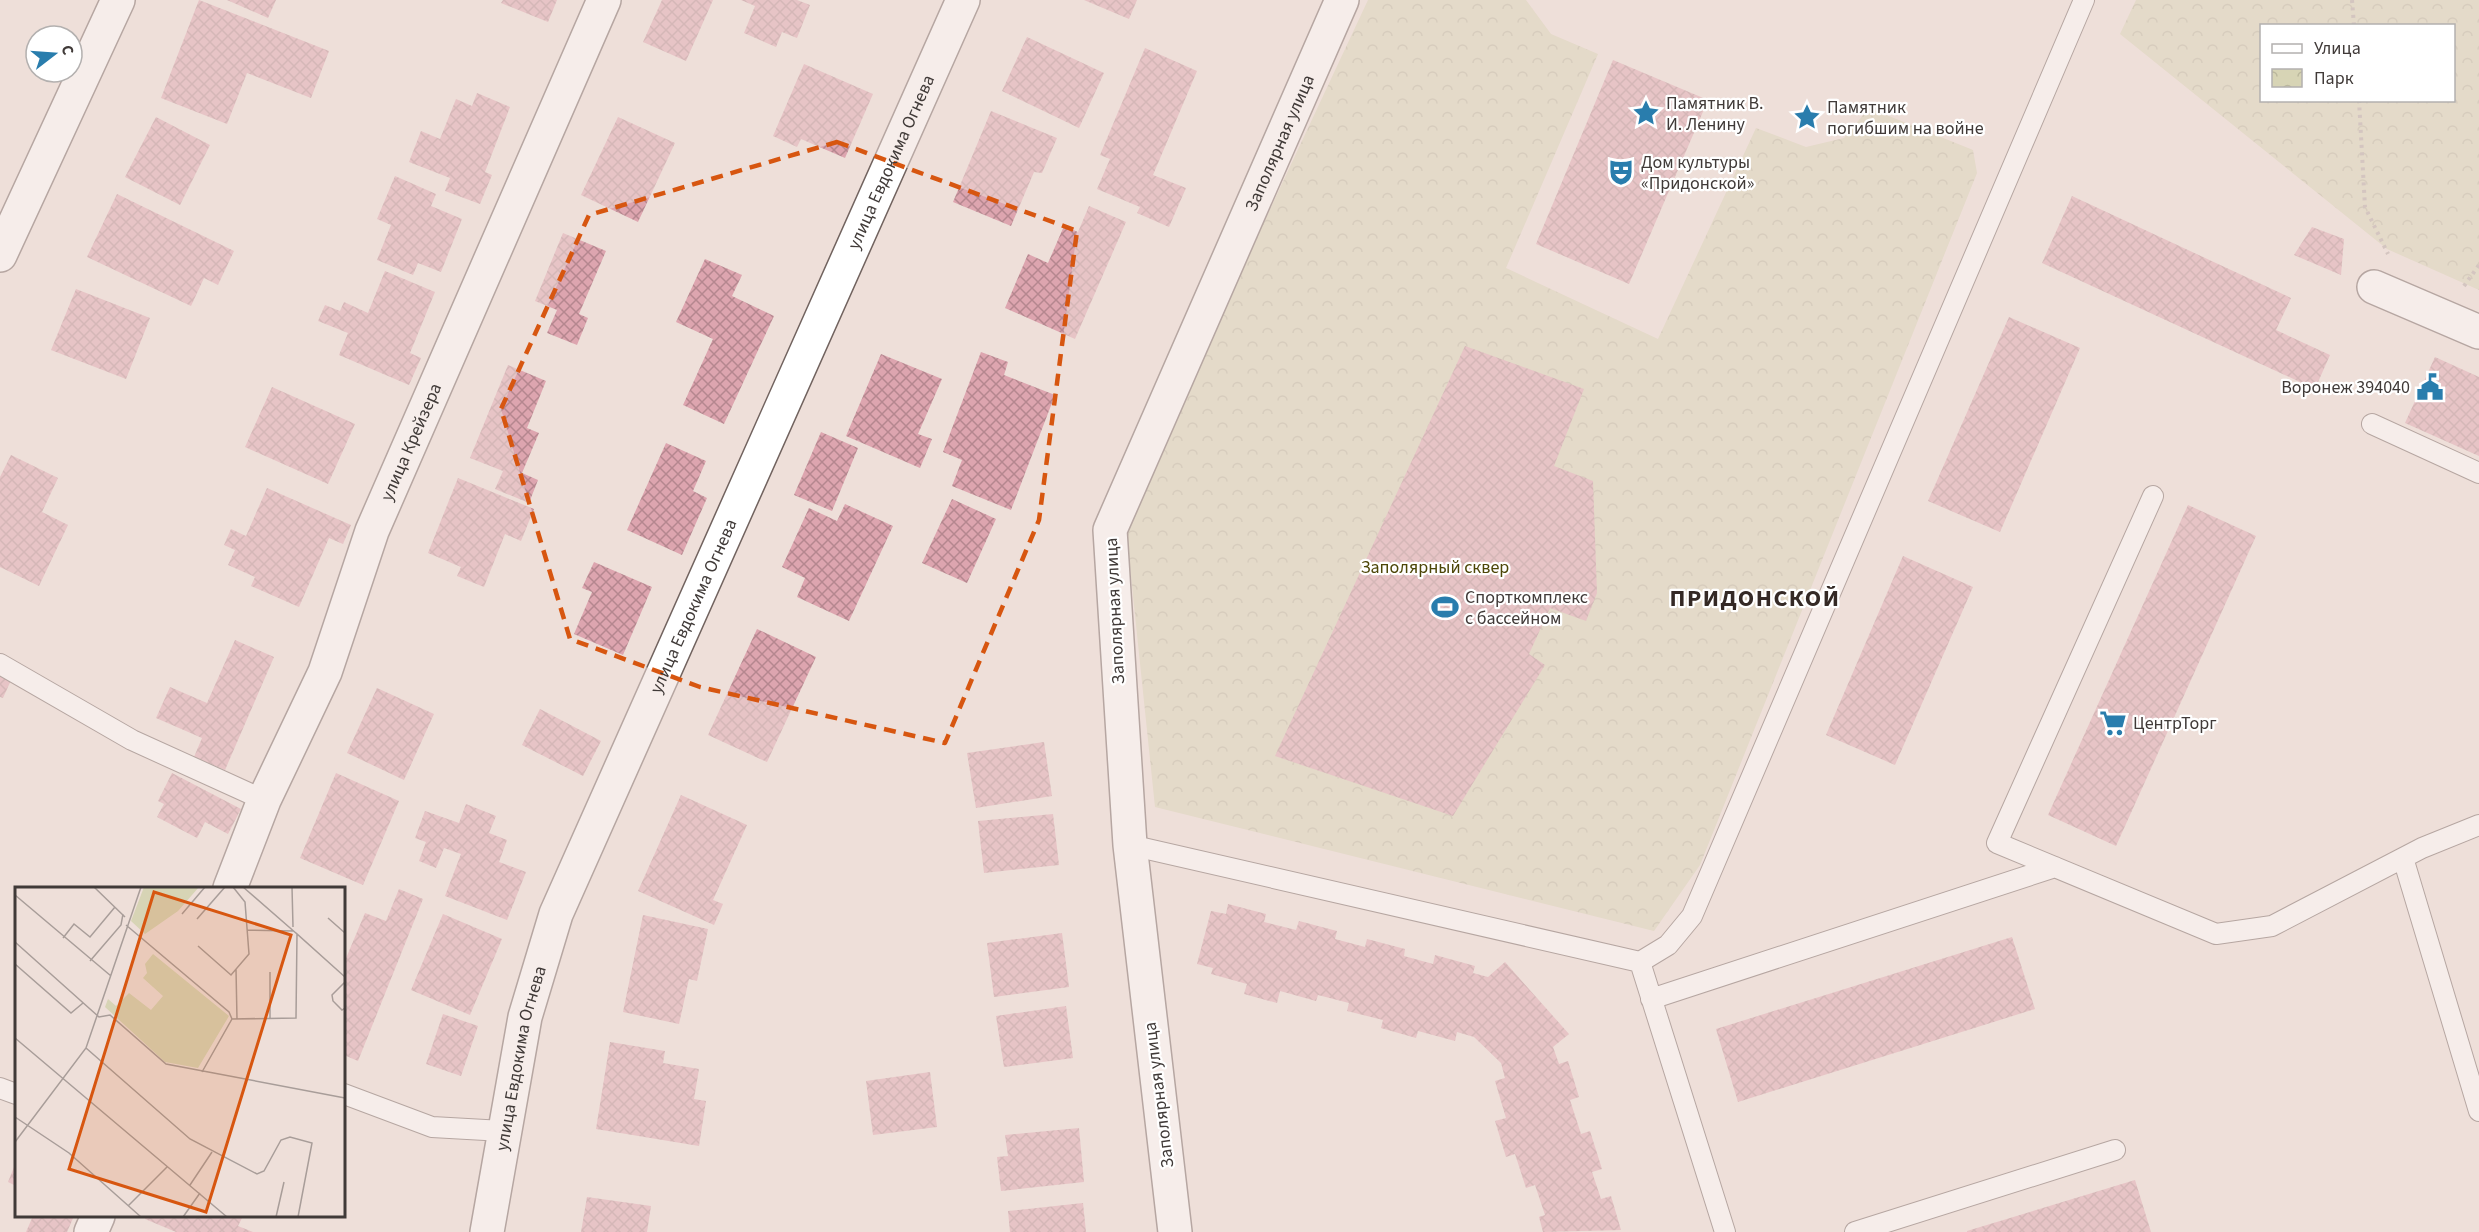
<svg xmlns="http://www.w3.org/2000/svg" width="2479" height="1232" font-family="'Source Sans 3',sans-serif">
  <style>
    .park { fill: url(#park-crowns); fill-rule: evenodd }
    .building { fill: url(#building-cross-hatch) }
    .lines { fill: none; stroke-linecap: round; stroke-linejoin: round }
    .service-casing { stroke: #71635f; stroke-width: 22 }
    .minor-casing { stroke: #71635f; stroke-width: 36 }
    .path { stroke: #b3a7a2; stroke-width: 4; stroke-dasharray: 3 4.5; stroke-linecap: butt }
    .service { stroke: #fff; stroke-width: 20 }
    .minor { stroke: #fff; stroke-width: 33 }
    .marked { fill: none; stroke: #d75610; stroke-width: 4.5; stroke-dasharray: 12 8; stroke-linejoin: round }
    .labels { text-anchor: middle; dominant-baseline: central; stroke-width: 4.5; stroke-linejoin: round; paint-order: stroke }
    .poi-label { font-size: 18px; fill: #403a38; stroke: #fff; text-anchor: start }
    .street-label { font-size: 18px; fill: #403a38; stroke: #fff }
    .park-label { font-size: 18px; fill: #4c4607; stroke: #fff }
    .district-label { font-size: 24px; font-weight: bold; letter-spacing: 1.5px; fill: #342925; stroke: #fff }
    .inset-road { fill: none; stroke: #a89d99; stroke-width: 1.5 }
    .view { fill: #d75610; fill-opacity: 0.15; stroke: #d75610; stroke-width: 3 }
    .inset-edge { fill: none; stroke: #403a38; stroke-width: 3 }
  </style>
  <defs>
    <pattern id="park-crowns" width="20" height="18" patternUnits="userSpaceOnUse" patternTransform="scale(1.5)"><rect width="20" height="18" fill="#d7d4b5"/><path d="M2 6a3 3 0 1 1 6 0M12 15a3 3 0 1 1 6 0" fill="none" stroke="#bab79c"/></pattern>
    <pattern id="building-cross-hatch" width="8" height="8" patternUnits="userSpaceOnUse" patternTransform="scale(1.5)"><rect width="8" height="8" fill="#dda5af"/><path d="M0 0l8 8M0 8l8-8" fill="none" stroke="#b5878f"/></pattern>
  </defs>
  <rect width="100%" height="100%" fill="#eedfd9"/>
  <!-- park -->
  <path class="park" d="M1368,0H1526L1551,34L1598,54L1506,268L1658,339L1756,128L1806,147L1844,138L1869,108L1973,150L1977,173L1700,865L1654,931L1155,807L1125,519Z
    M2136,0H2479V290L2387,249L2120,34ZM2262,26H2454V100H2262Z"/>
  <!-- building -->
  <path class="building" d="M199,0L329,51L311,98L247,73L227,124L161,98Z
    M227,0H276L268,18Z
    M503,0H557L548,22L501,3Z
    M662,0H713L686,61L643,42Z
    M741,0H797L810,5L797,38L782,32L776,47L744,33L755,6Z
    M1084,0H1137L1129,19Z
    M1027,37L1104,73L1079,128L1002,91Z
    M1145,48L1197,71L1153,175L1186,188L1169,227L1137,213L1140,207L1097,189L1110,159L1100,155Z
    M1613,60L1708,100L1629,284L1536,244Z
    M804,64L873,94L845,158L801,139L797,147L773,136Z
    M477,93L510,107L485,172L492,175L480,204L445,191L450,178L409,162L421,131L440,139L456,99L472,106Z
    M991,111L1057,138L1042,173L1034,172L1011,226L953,202Z
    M156,117L210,145L180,205L125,177Z
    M618,117L675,143L638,222L581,195Z
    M395,176L436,194L431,206L462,219L441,272L418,263L413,275L377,260L391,225L377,219Z
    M117,194L234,251L218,285L204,278L191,306L87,257Z
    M2072,196L2291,298L2276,330L2330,355L2315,389L2042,263Z
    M1089,206L1126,222L1075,339L1005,308L1028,254L1048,263L1064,226L1078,232Z
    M2312,227L2344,239L2341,275L2294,255Z
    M563,233L606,251L579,314L588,318L577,345L547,333L557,310L535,301Z
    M705,259L742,275L732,296L774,316L724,424L683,405L713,339L676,322Z
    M385,271L435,292L410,353L421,358L409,385L339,355L348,333L318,321L325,305L340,311L344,302L368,313Z
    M76,289L150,318L126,379L51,350Z
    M2009,317L2080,348L2000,532L1928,501Z
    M1465,346L1584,389L1554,466L1593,481L1597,593L1586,621L1550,608L1529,654L1545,665L1453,816L1275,756Z
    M981,352L1008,362L1004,375L1055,395L1011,510L952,486L962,460L943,452Z
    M881,354L942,379L918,434L932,439L920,468L846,436Z
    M2435,357L2479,377V456L2405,423Z
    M508,365L546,381L527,428L539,433L522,473L538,480L529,503L495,489L503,471L470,458Z
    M272,387L355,424L328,484L245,447Z
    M821,432L858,448L832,511L794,495Z
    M666,443L706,461L693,491L707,498L682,555L627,530Z
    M11,455L58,478L42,512L68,525L39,586L0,567V477Z
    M458,478L534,509L521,541L505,534L484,587L457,576L461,567L428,553Z
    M267,488L351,525L343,544L329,538L299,607L251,586L255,577L228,565L235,550L224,545L231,529L246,536Z
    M952,499L996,519L967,583L922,563Z
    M845,504L893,526L849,621L797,597L805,578L782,567L809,508L837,521Z
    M2188,505L2256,536L2116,846L2048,815Z
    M1903,556L1973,587L1895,765L1826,735Z
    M594,562L652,587L623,655L574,634L592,592L582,588Z
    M757,629L816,657L767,762L708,735Z
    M235,640L274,657L225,770L194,757L202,738L156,718L170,687L207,703Z
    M0,673L12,678L3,698L0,697Z
    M377,688L434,714L404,780L347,753Z
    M540,709L601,741L583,776L522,745Z
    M1044,742L1052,796L976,808L967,753Z
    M172,773L241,809L228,834L205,822L197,838L157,817L164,804L158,801Z
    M336,773L399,801L363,885L300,858Z
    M681,795L747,825L713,900L723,904L714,925L638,891Z
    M466,804L496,816L489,833L507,840L499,862L526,872L507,920L445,896L461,854L444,848L436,868L419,861L426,842L415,838L425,811L459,823Z
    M1053,814L1059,865L984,873L978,821Z
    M399,889L423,899L358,1061L344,1055V963L365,913L386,921Z
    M1228,904L1266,914L1264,922L1296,930L1299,921L1337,931L1335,939L1365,947L1367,939L1405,949L1404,956L1433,964L1435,955L1475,966L1473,973L1488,977L1505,962L1569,1034L1553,1047L1559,1064L1568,1061L1579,1097L1570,1100L1581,1134L1590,1131L1602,1169L1592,1172L1601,1199L1611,1196L1621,1230L1543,1232L1539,1217L1545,1215L1535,1185L1526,1188L1515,1154L1506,1157L1495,1121L1506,1118L1495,1081L1505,1078L1501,1063L1474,1037L1457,1032L1455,1041L1418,1031L1416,1038L1381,1028L1383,1020L1347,1011L1349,1003L1318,995L1316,1001L1280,991L1277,1003L1244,994L1247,984L1211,974L1213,968L1197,964L1211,911L1226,914Z
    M443,914L502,939L470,1015L411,990Z
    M643,915L708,929L697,981L689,979L679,1024L623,1012Z
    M1062,933L1069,987L994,997L987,943Z
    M2012,937L2035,1009L1738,1102L1716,1029Z
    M1066,1006L1073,1058L1004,1067L996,1016Z
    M443,1014L478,1026L461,1076L426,1064Z
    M610,1042L665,1051L663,1063L699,1069L694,1099L706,1101L699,1146L596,1129Z
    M930,1072L937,1127L873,1135L866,1081Z
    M1079,1128L1084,1182L1001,1191L997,1157L1008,1156L1005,1135Z
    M16,1162V1186L8,1182Z
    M2135,1180L2151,1232H1967V1231Z
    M587,1197L651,1206L647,1232H581Z
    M1083,1203L1086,1232H1010L1008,1211Z
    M33,1216H74L67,1232H26Z
    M146,1216H243L238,1226L253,1232H176L145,1219Z"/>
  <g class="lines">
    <defs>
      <path id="service" d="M2372,424L2479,473
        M2153,496L1997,843L2216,934L2272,926L2422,848L2479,825
        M0,664L132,740L264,800
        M1130,845L1640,962L1725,1232
        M2403,858L2479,1111
        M1640,962L1668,945L1692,916L2084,0
        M1651,999L2055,867
        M0,1088L16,1094
        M344,1094L432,1127L503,1131
        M1855,1232L2115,1150"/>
      <g id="minor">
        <path d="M0,255L118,0"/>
        <path d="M2374,287L2479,332"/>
        <path id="s1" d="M230,888L264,800L325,672L372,531L604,0"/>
        <path d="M91,1232L98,1216"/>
        <path id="s2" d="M487,1232L525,1017L556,914L963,0"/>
        <path id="s3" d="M1175,1232L1130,845L1110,530L1342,0"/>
      </g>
    </defs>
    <!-- service casing -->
    <use href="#service" class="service-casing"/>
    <!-- minor casing -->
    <use href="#minor" class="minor-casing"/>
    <!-- path -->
    <path class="path" d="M2352,0L2354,26
      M2359,100L2365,207L2388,254
      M2464,286L2479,265"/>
    <!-- service -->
    <use href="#service" class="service"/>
    <!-- minor -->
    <use href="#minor" class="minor"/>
  </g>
  <!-- marked area -->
  <path d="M0 0H2479V1232H0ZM837,142L1077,231L1039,520L945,743L700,687L570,639L501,409L589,215Z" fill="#eedfd9" fill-opacity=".55" fill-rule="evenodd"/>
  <path class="marked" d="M837,142L1077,231L1039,520L945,743L700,687L570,639L501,409L589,215Z"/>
  <!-- icons -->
  <defs>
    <symbol id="sight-bare" viewBox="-9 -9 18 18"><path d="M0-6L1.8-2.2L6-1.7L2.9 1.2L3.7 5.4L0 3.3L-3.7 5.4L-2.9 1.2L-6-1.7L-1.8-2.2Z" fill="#297dad" stroke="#fff" stroke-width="2.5" paint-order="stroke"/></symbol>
    <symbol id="theatre-bare" viewBox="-9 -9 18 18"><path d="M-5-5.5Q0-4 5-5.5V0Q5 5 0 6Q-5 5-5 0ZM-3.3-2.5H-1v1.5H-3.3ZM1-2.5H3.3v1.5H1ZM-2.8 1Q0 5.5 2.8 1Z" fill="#297dad" stroke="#fff" stroke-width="2.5" paint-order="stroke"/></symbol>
    <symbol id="civic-bare" viewBox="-9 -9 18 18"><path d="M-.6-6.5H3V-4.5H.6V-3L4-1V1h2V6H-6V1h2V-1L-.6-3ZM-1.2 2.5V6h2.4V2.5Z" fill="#297dad" stroke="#fff" stroke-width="2.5" paint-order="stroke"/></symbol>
    <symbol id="stadium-bare" viewBox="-9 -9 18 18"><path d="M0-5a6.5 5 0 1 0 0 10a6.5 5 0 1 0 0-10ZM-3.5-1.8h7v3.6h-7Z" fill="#297dad" stroke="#fff" stroke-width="2.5" paint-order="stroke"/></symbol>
    <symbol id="supermarket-bare" viewBox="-9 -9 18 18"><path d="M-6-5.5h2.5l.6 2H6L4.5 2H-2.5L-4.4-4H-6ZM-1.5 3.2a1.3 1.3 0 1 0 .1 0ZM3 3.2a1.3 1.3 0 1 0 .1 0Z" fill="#297dad" stroke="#fff" stroke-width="2.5" paint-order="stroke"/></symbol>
  </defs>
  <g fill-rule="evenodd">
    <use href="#sight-bare" x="1627" y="94" width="38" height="38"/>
    <use href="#sight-bare" x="1788" y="98" width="38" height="38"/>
    <use href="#theatre-bare" x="1602" y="153" width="38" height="38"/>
    <use href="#civic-bare" x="2411" y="368" width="38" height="38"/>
    <use href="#stadium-bare" x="1426" y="588" width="38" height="38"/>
    <use href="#supermarket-bare" x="2094" y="704" width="38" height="38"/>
  </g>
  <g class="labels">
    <!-- poi labels -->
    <g class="poi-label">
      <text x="1666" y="103">Памятник В.<tspan x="1666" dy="21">И. Ленину</tspan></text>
      <text x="1827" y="107">Памятник<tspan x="1827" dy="21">погибшим на войне</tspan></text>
      <text x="1641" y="162">Дом культуры<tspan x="1641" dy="21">«Придонской»</tspan></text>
      <text x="2410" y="387" text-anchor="end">Воронеж 394040</text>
      <text x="1465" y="597">Спорткомплекс<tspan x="1465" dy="21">с бассейном</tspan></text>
      <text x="2133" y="723">ЦентрТорг</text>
    </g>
    <!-- street labels -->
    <g class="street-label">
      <text stroke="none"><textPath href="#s3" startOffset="1128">Заполярная улица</textPath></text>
      <text stroke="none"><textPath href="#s2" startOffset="1149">улица Евдокима Огнева</textPath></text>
      <text stroke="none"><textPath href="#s1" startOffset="482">улица Крейзера</textPath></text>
      <text stroke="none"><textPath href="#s2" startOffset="663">улица Евдокима Огнева</textPath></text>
      <text transform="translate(1115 611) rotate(-93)">Заполярная улица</text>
      <text stroke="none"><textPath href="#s2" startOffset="177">улица Евдокима Огнева</textPath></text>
      <text transform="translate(1159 1095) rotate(-97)">Заполярная улица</text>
    </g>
    <!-- park labels -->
    <g class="park-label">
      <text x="1435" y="567">Заполярный сквер</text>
    </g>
    <!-- district labels -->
    <g class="district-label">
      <text x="1755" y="598">ПРИДОНСКОЙ</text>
    </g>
  </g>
  <!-- overview -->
  <g transform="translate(15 887)">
    <rect width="330" height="330" fill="#eedfd9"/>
    <path d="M129,0H184L163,24L130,47L116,34ZM138,67L214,129L183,181L150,175L90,120L93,112L101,119L114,106L136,123L148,109L128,91L132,86L130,77Z" fill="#d7d4b5"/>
    <path class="inset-road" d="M79,0L110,30M228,0L282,47M277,0L278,40M0,8L96,89M167,27L190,0M313,31L330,46M182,32L210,0M111,38L214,125L217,132M232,43L279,44M48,51L59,37L75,50L100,20M0,55L84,130L95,128L151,177L330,211M183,59L216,88L234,67L230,15L218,0M75,74L106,38L108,27M0,77L56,126L68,116M221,82L222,132M255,85V132M330,95L317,108L318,114L327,123L330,121M0,151L212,330M71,161L175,252L242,287L249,284L266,253L275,250L297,256L283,330M187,185L217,132L281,131L282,47L330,90M0,230L54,266L126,330M0,255L71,161L126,0M175,298L197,265M113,319L152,280M168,330L185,306M261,330L269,295"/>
    <path class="view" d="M139,5L276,48L191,325L54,282Z"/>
    <rect width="330" height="330" class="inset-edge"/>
  </g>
  <!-- legend -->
  <rect x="2260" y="24" width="195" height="78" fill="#ffffff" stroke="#b3b0af" stroke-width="1.5"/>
  <rect x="2272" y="44" width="30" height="9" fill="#ffffff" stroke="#b3b0af" stroke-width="1.5"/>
  <text x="2314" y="54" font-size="18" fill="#403a38">Улица</text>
  <rect x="2272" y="69" width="30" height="18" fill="url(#park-crowns)" stroke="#b3b0af" stroke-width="1.5"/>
  <text x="2314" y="84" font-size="18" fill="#403a38">Парк</text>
  <!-- north arrow -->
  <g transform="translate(54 54) rotate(73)"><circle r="28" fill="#ffffff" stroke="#b3b0af" stroke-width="1.5"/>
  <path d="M0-4.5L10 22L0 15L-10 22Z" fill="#297dad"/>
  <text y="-9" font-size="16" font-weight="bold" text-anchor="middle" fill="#403a38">С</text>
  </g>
</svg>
